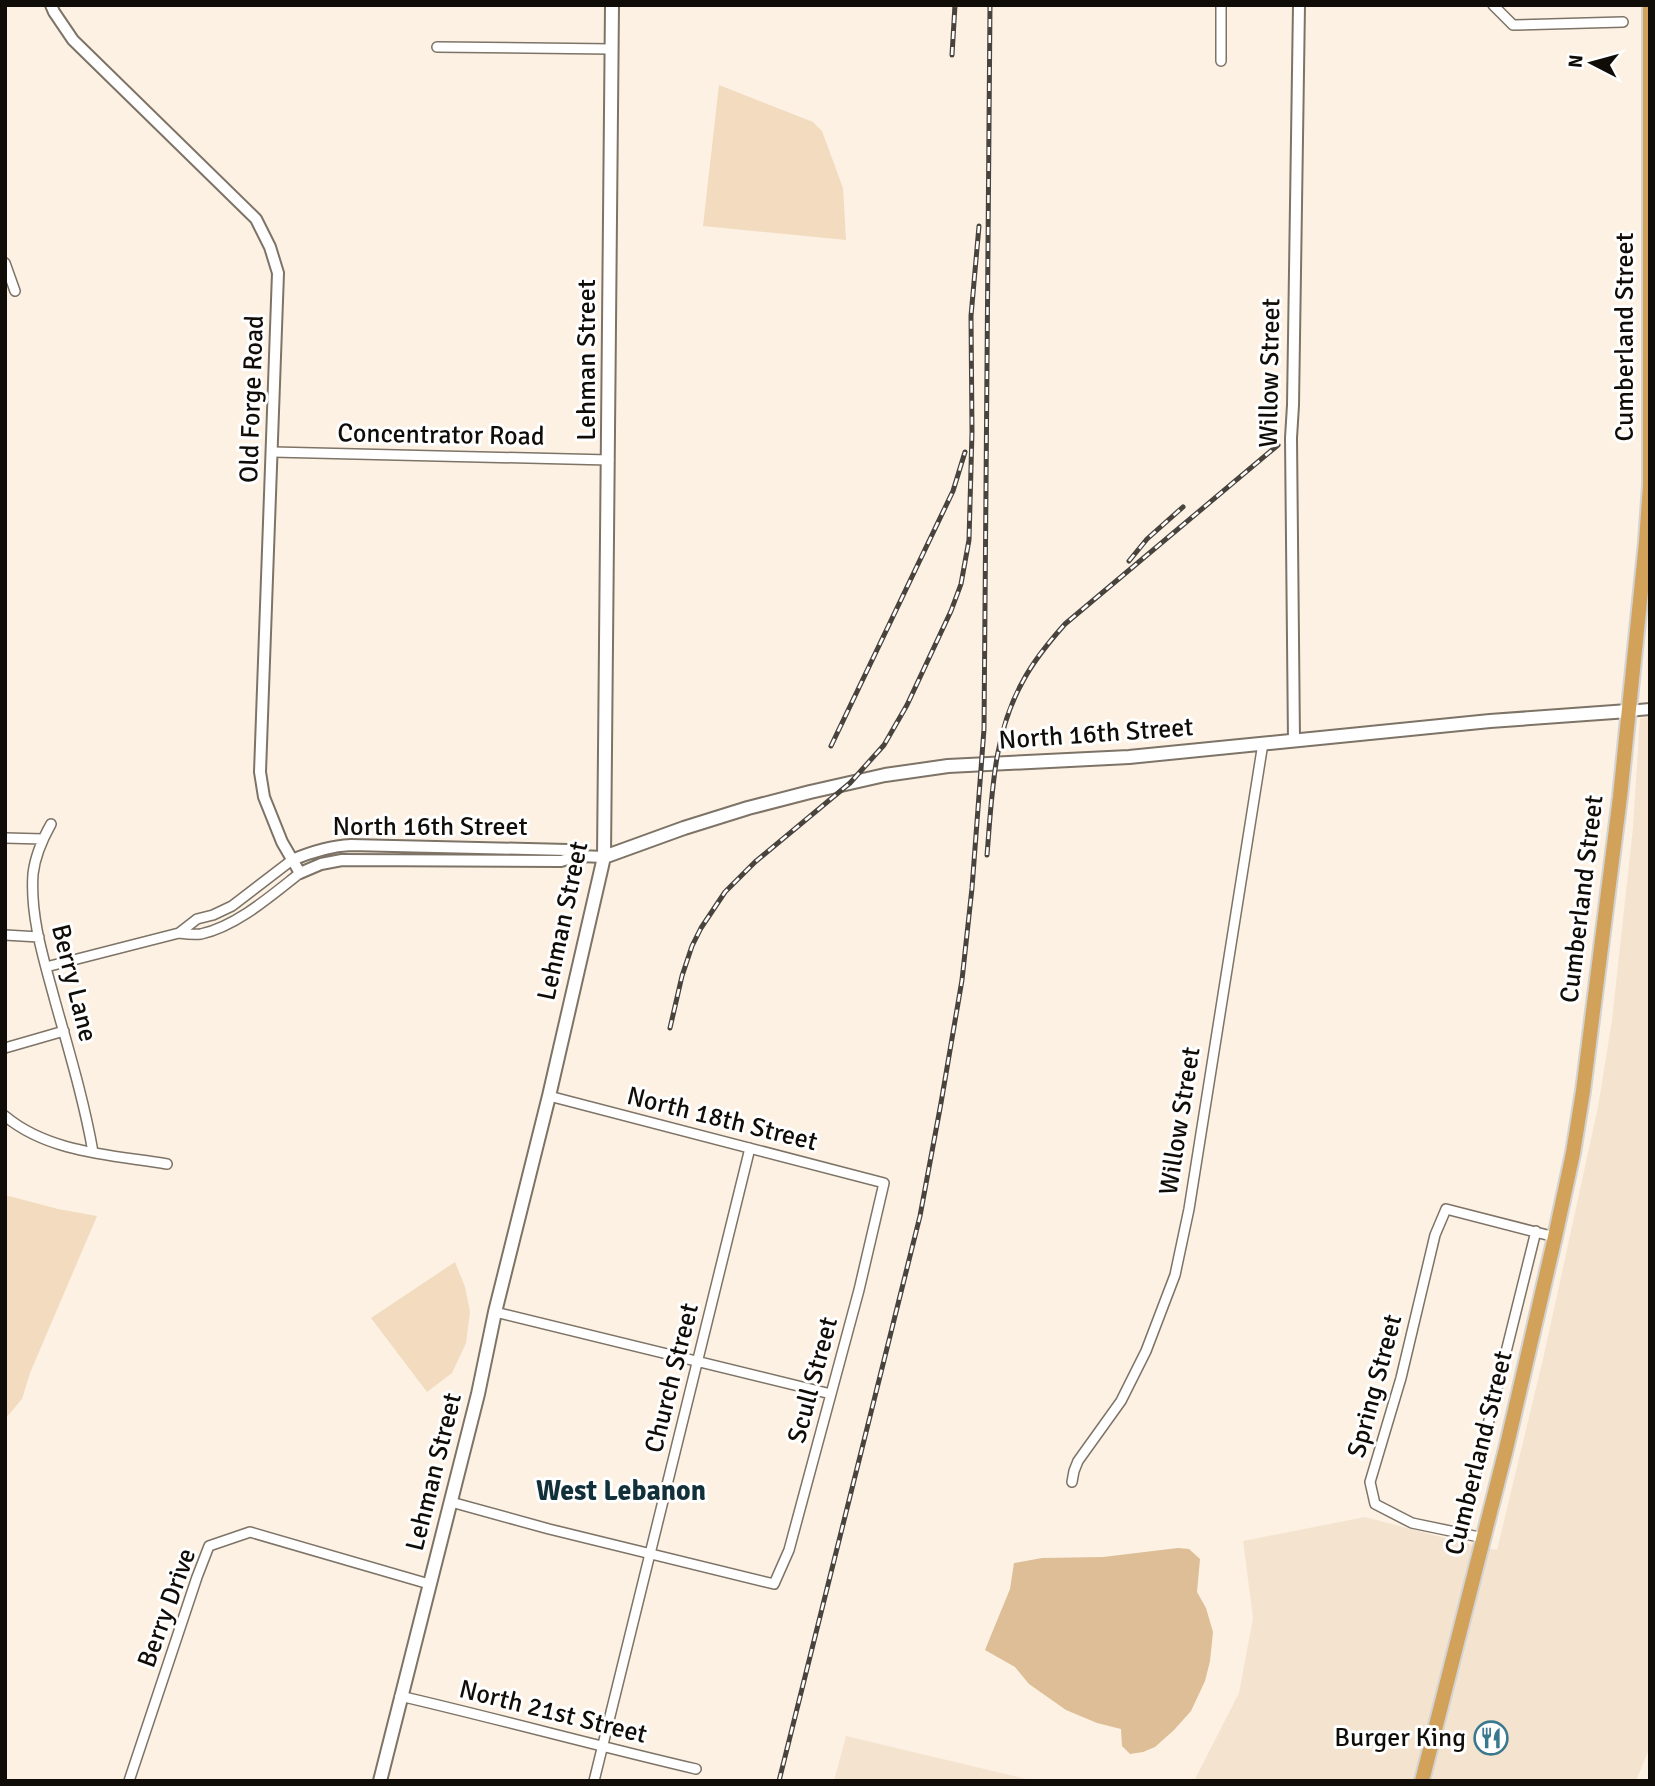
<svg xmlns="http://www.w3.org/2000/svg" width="1655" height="1786" font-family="Signika,sans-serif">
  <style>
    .built { fill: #f4e3cf }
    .green { fill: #f2dbbf }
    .water { fill: #ddbe96 }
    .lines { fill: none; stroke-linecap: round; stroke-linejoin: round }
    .minor-casing { stroke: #7d7366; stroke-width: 12 }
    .tertiary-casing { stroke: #7d7366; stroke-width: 14 }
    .secondary-casing { stroke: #7d7366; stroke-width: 16 }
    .trunk-casing { stroke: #d4d3d3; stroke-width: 18 }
    .minor { stroke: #fff; stroke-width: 9 }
    .tertiary { stroke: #fff; stroke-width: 10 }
    .secondary { stroke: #fff; stroke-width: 12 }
    .trunk { stroke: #d2a25a; stroke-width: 14 }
    .rail-casing { stroke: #49433d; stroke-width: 5 }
    .rail { stroke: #fff; stroke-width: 2.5; stroke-dasharray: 8; stroke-linecap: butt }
    .labels { text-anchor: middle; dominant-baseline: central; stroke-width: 6; stroke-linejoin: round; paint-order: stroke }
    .street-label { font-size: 26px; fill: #100c08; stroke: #fff }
    .poi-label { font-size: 26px; fill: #100c08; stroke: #fff; text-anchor: end }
    .neighbourhood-label { font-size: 28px; font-weight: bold; fill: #12303a; stroke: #fff }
  </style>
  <rect width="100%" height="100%" fill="#fcf1e3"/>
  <!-- built -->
  <path class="built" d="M1650,717V1747L1636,1781H1194L1239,1693L1253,1618L1243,1541L1365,1517L1472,1545L1497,1550L1544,1355L1598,1107L1612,1020L1633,828L1640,718Z
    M846,1736L1035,1781H834Z"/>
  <!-- green -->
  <path class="green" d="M719,85L813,122L822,131L843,188L846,240L703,226Z
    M5,1195L58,1209L97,1216L30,1373L22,1399L5,1419Z
    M455,1262L465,1287L470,1312L466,1343L452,1373L427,1392L371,1318Z"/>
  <!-- water -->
  <path class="water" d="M1178,1548L1189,1549L1200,1559L1197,1592L1206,1608L1213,1632L1210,1661L1205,1681L1191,1711L1174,1730L1155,1747L1143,1752L1130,1754L1122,1746L1121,1729L1097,1723L1066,1710L1029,1684L1015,1667L985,1650L1010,1589L1014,1563L1042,1558L1103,1557Z"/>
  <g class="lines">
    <defs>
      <path id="minor" d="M1493,5L1513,25L1623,22
        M437,47L611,49
        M1221,61V5
        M5,263L15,291
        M273,452L609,460
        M51,824C42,840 35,856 33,874C30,917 44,960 55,1001C69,1051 84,1101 93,1152
        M5,838L43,839
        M179,933L197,919L213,915L232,906L292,860
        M5,935L39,937
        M46,967L179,933C186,934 194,935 201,934C237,926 272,895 300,873
        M5,1048L64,1031
        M5,1116C49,1153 113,1155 167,1164
        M495,1312L831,1394
        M1072,1482L1074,1471L1078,1461L1121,1401L1146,1351L1175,1275L1189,1209L1263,743
        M451,1502L549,1529L774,1584L789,1550L859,1290L884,1183L549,1096
        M1461,1533L1536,1231
        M1484,1538L1412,1523L1375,1504L1370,1482L1401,1378L1435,1235L1446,1209L1555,1237
        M400,1696C499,1719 597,1746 696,1769
        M129,1781L197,1577L209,1546L250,1532L429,1584
        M594,1781L750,1148"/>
      <path id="tertiary" d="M51,5L54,12L73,40L256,219L270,247L278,273L260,772L264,797L282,842L300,873L321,864L342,860L561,861L579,856L604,857
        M1628,711L1650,709
        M1294,740L1291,438L1293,405L1299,5
        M292,860C311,852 330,846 351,845L568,850L579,856"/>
      <path id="secondary" d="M604,857L684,828L748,808L810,792L885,775L948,766L1129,757L1490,721L1628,711
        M380,1781L478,1394L495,1312L549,1096L604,857L612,5"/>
      <path id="trunk" d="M1422,1781L1506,1449L1555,1237L1573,1153L1583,1091L1620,797L1646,542L1650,486V5"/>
    </defs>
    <!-- minor casing -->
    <use href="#minor" class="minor-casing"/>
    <!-- tertiary casing -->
    <use href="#tertiary" class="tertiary-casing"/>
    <!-- secondary casing -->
    <use href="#secondary" class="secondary-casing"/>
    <!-- trunk casing -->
    <use href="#trunk" class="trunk-casing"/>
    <!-- minor -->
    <use href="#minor" class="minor"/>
    <!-- tertiary -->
    <use href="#tertiary" class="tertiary"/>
    <!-- secondary -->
    <use href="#secondary" class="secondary"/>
    <!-- trunk -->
    <use href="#trunk" class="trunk"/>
    <defs>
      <path id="rail" d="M952,55L955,5
        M1129,561L1147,539L1183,507
        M831,746L953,491L965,452
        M987,855C992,796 993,734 1023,681C1034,660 1049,642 1065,624L1278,445
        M670,1028L682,976L692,946L701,928L725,892L755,862L850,783L884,745L907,705L951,611L961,584L969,540L972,432L971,316L979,226
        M779,1781L920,1216L941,1103L962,980L972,888L984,729L990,5"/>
    </defs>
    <!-- rail casing -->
    <use href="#rail" class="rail-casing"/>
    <!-- rail -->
    <use href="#rail" class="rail"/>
  </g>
  <!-- icons -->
  <defs>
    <symbol id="restaurant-ring" viewBox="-11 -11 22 22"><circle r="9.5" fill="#fff" stroke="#3a788e" stroke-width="1.5"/><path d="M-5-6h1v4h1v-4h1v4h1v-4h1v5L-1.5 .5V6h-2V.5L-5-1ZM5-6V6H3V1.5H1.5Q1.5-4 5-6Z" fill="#3a788e"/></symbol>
  </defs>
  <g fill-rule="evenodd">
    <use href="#restaurant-ring" x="1472" y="1719" width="38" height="38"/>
  </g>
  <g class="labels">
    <!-- street labels -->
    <g class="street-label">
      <text transform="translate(1625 337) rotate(-90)">Cumberland Street</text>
      <text transform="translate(587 360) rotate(-90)">Lehman Street</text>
      <text transform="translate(1270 373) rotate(-89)">Willow Street</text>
      <text transform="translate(252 399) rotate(-88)">Old Forge Road</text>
      <text transform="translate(441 435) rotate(1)">Concentrator Road</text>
      <text transform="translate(1096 734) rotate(-4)">North 16th Street</text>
      <text x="430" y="827">North 16th Street</text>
      <text transform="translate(1582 899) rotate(-83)">Cumberland Street</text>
      <text transform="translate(563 921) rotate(-78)">Lehman Street</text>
      <text transform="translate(74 983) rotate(76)">Berry Lane</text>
      <text transform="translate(722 1119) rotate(14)">North 18th Street</text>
      <text transform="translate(1180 1121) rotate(-81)">Willow Street</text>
      <text transform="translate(672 1378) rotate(-76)">Church Street</text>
      <text transform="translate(813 1380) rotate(-75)">Scull Street</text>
      <text transform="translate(1375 1386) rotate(-75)">Spring Street</text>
      <text transform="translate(1479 1453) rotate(-76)">Cumberland Street</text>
      <text transform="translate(434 1472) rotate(-76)">Lehman Street</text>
      <text transform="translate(167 1608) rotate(-70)">Berry Drive</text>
      <text transform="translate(553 1712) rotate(14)">North 21st Street</text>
    </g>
    <!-- poi labels -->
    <g class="poi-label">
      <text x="1466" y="1738">Burger King</text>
    </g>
    <!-- neighbourhood labels -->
    <g class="neighbourhood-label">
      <text x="621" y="1491">West Lebanon</text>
    </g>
  </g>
  <!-- border -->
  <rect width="1655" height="1786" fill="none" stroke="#100c08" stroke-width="14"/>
  <!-- north arrow -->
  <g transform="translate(1592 63) rotate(276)" stroke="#ffffff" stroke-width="5" paint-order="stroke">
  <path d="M0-5L12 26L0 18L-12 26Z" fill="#100c08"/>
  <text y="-10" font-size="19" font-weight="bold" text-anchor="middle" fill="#100c08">N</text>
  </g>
</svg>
